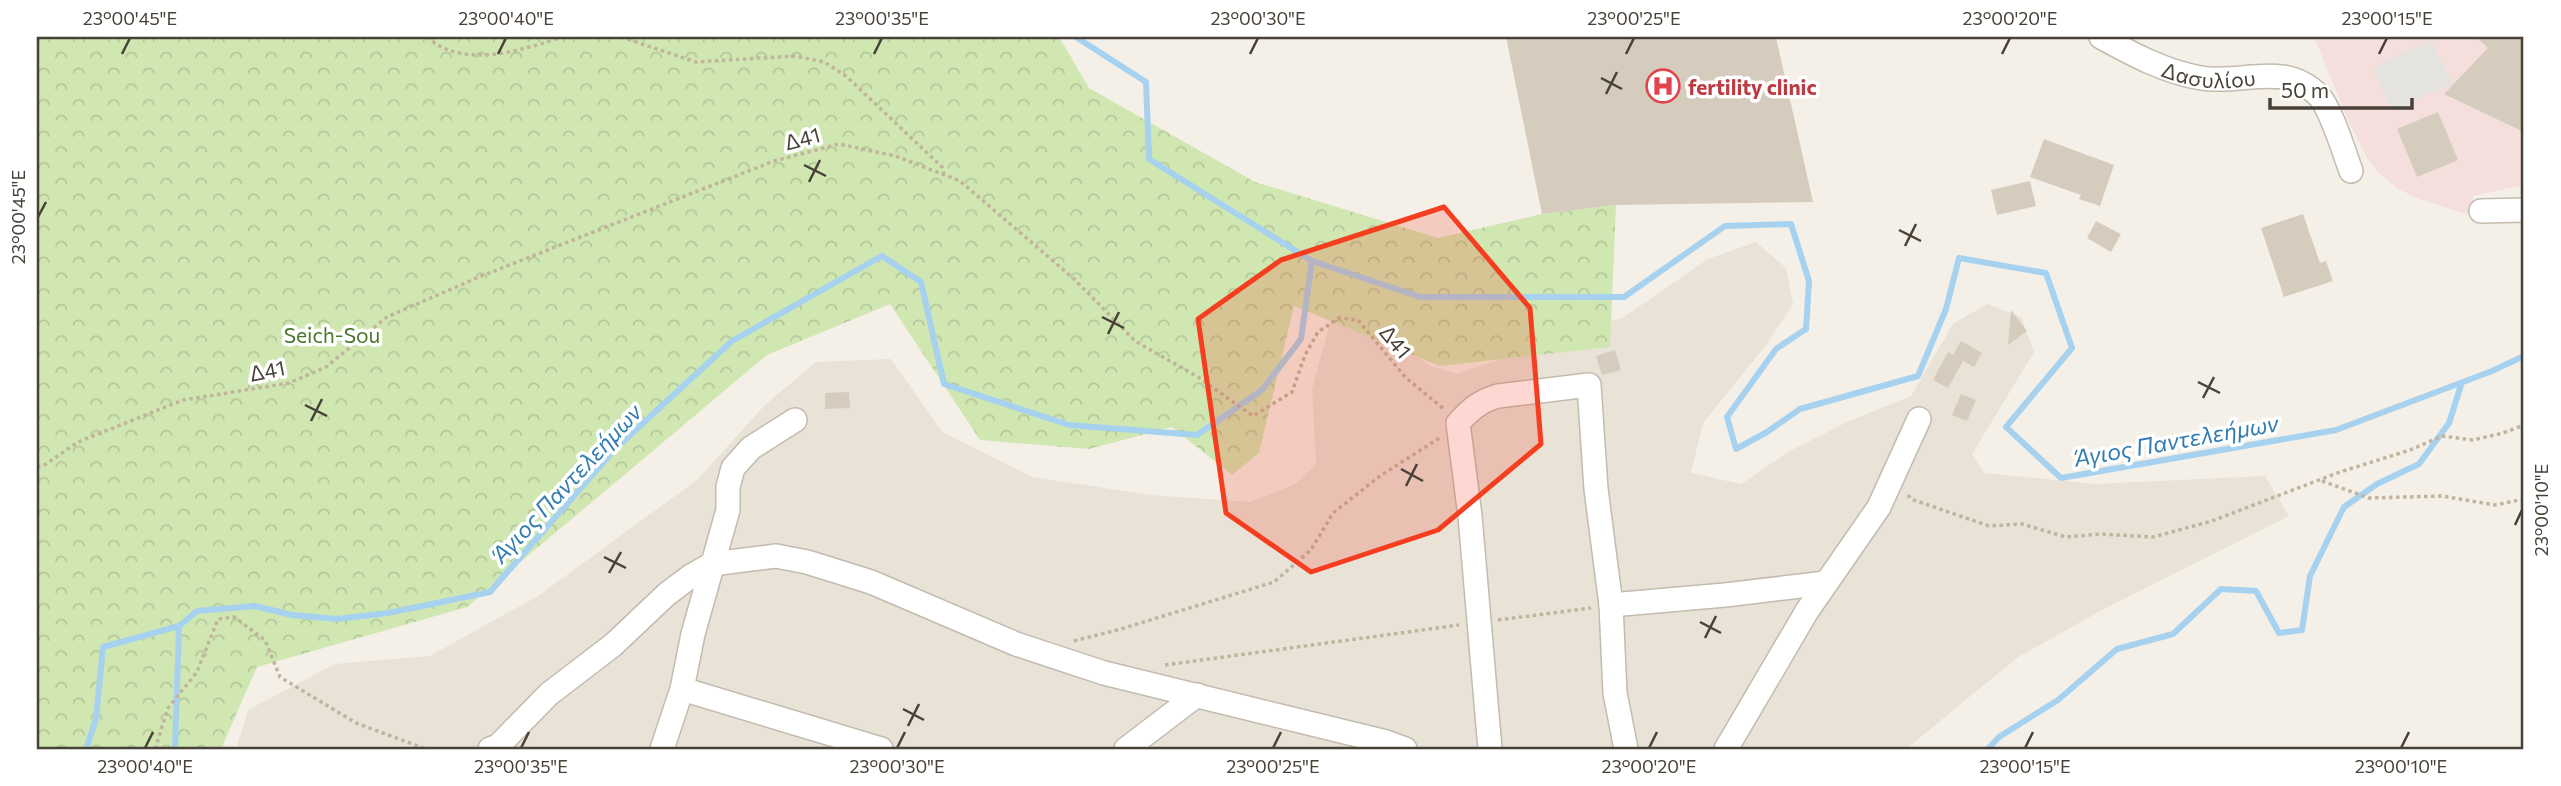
<svg xmlns="http://www.w3.org/2000/svg" width="2561" height="786" font-family="Commissioner,sans-serif">
  <style>
    .residential { fill: #e8e2d7 }
    .medical { fill: #f4dfdc }
    .forest { fill: url(#forest-crowns) }
    .parking { fill: #e5e3e0 }
    .lines { fill: none; stroke-linecap: round; stroke-linejoin: round }
    .stream { stroke: #a6d2ef; stroke-width: 6 }
    .building { fill: #d5ccbe }
    .minor-casing { stroke: #c2bbae; stroke-width: 26 }
    .path { stroke: #c1b49d; stroke-width: 3.5; stroke-dasharray: 3.5 3.5; stroke-linecap: butt }
    .minor { stroke: #fff; stroke-width: 23 }
    .marked { fill: #f53d1f; fill-opacity: 0.2; stroke: #f53d1f; stroke-width: 5; stroke-linejoin: round }
    .ticks { fill: none; stroke: #474137; stroke-width: 2.5 }
    .labels { text-anchor: middle; dominant-baseline: central; stroke-width: 7; stroke-linejoin: round; paint-order: stroke }
    .street-label { font-size: 21px; fill: #474137; stroke: #fff }
    .health-label { font-size: 21px; font-weight: bold; fill: #be3a42; stroke: #fff; text-anchor: start }
    .park-label { font-size: 21px; fill: #49782b; stroke: #fff }
    .water-label { font-size: 23px; font-style: italic; fill: #327cb1; stroke: #fff }
    .neatline { fill: none; stroke: #474137; stroke-width: 2.5 }
    .ticks-label { font-size: 18px; text-anchor: middle; fill: #474137 }
  </style>
  <defs>
    <pattern id="forest-crowns" width="20" height="18" patternUnits="userSpaceOnUse" patternTransform="scale(1.75)"><rect width="20" height="18" fill="#d0e7b2"/><path d="M2 6a3 3 0 1 1 6 0M12 15a3 3 0 1 1 6 0" fill="none" stroke="#b4c79a"/></pattern>
  </defs>
  <rect width="100%" height="100%" fill="#f4f0e8"/>
  <!-- residential -->
  <path class="residential" d="M1756,242L1786,268L1793,304L1766,345L1703,423L1691,473L1741,484L1788,452L1849,421L1911,396L1953,324L1987,304L2021,317L2034,352L1972,454L1984,473L2095,484L2265,476L2289,516L2102,610L2018,657L1906,749H236L248,710L335,664L430,656L538,596L697,480L765,405L816,362L891,359L942,432L1032,477L1151,495L1250,502L1295,484L1316,465L1312,389L1335,305L1363,314L1430,366L1457,374L1624,317L1708,259Z"/>
  <!-- medical -->
  <path class="medical" d="M2314,37H2524V185L2473,196V216L2419,199L2398,189L2380,174L2366,156L2349,122Z"/>
  <!-- forest -->
  <path class="forest" d="M37,37H1059L1089,88L1255,182L1438,238L1542,214L1616,205L1610,347L1440,366L1294,306L1259,453L1232,475L1172,427L1089,449L980,440L890,304L767,355L467,607L257,667L221,749H37Z"/>
  <!-- parking -->
  <path class="parking" d="M2431,40L2452,83L2392,111L2372,68Z"/>
  <g class="lines">
    <!-- stream -->
    <path class="stream" d="M1076,37L1146,82L1149,159L1312,261
      M86,749L96,719L103,647L179,626L197,611L255,606L292,615L337,619L388,613L490,592L615,449L732,341L882,256L921,282L944,384L1069,425L1197,435L1262,390L1301,339L1312,261L1420,297H1624L1725,226L1791,224L1809,281L1806,329L1776,349L1727,417L1736,449L1767,432L1800,409L1918,376L1946,309L1959,258L2046,273L2072,348L2006,427L2061,478L2336,430L2492,371L2524,356
      M175,749L179,626
      M1988,749L1999,737L2058,700L2117,649L2173,634L2221,589L2256,591L2279,633L2302,630L2310,576L2344,507L2377,484L2419,464L2449,423L2462,382"/>
  </g>
  <!-- building -->
  <path class="building" d="M1506,37H1776L1813,202L1616,205L1542,214Z
    M2476,37H2524V132L2444,94L2488,48Z
    M2438,112L2458,160L2417,177L2397,129Z
    M2044,139L2114,165L2100,206L2079,199L2081,195L2030,177Z
    M2030,181L2036,206L1997,215L1991,190Z
    M2303,214L2320,263L2326,261L2333,281L2284,297L2261,228Z
    M2096,221L2121,234L2111,252L2087,238Z
    M2011,310L2027,331L2008,345Z
    M1961,341L1982,353L1974,367L1953,355Z
    M1615,350L1621,370L1602,375L1596,356Z
    M1948,352L1963,361L1948,388L1933,380Z
    M849,392L850,408L825,409V393Z
    M1961,394L1976,400L1967,421L1952,415Z"/>
  <g class="lines">
    <defs>
      <g id="minor">
        <path id="s1" d="M2101,37C2132,54 2165,72 2201,78C2243,85 2284,60 2319,96C2331,109 2344,152 2351,171"/>
        <path d="M2481,211L2524,210"/>
        <path d="M1611,605L1725,595L1826,583"/>
        <path d="M682,689L881,749"/>
        <path d="M490,749L498,746L549,694L613,645L667,594L691,576L712,564L776,556L807,562L871,582L1016,644L1104,673L1386,742L1405,749"/>
        <path d="M662,749L682,689L693,634L728,510V487L733,468L751,448L795,420"/>
        <path d="M1126,749L1197,695"/>
        <path d="M1490,749L1470,516L1458,423C1471,409 1480,401 1498,396L1589,385L1596,489L1611,605L1615,693L1626,749"/>
        <path d="M1726,749L1807,611L1879,507L1919,419"/>
      </g>
    </defs>
    <!-- minor casing -->
    <use href="#minor" class="minor-casing"/>
    <!-- path -->
    <path class="path" d="M427,37C463,70 522,50 562,37
      M621,37L696,62L795,56L824,62L846,76L942,167L944,175
      M37,467L43,466L78,442L183,400L289,383L326,367L387,317L479,277L774,161L839,144L896,156L960,181L1073,278L1135,341L1198,377L1253,416L1292,392L1305,355L1318,332L1339,318L1358,320L1406,378L1444,409
      M2322,481L2369,498L2442,496L2495,505L2524,499
      M1908,495L1911,499L1989,526L2022,524L2066,537L2101,534L2153,537L2212,521L2340,472L2410,450L2442,436L2473,440L2503,433L2524,425
      M1498,620L1591,608
      M1074,641L1121,629L1274,582L1311,550L1333,513L1380,476L1441,437
      M1165,665L1459,625
      M155,749L168,708L197,672L218,619L234,617L265,640L280,677L356,723L426,749"/>
    <!-- minor -->
    <use href="#minor" class="minor"/>
  </g>
  <!-- marked area -->
  <path class="marked" d="M1444,207L1530,308L1541,444L1438,530L1311,572L1226,513L1198,319L1281,260Z"/>
  <!-- ticks -->
  <path class="ticks" d="M122,54L130,38M498,54L506,38M874,54L882,38M1250,54L1258,38M1626,54L1634,38M2002,54L2010,38M2379,54L2387,38M1601,78L1622,89M1606,94L1617,72M804,165L826,176M809,182L820,160M38,217L46,202M1899,230L1921,241M1905,246L1916,224M1102,317L1124,328M1108,334L1119,312M2198,382L2220,393M2203,398L2214,377M305,405L327,416M311,421L322,399M1401,469L1423,481M1406,486L1417,464M2515,525L2522,510M604,557L626,568M609,573L621,552M1700,622L1721,633M1705,638L1716,616M903,709L924,720M908,726L919,704M145,748L153,732M521,748L529,732M897,748L905,732M1273,748L1281,732M1649,748L1657,732M2025,748L2033,732M2401,748L2409,732"/>
  <!-- icons -->
  <defs>
    <symbol id="hospital-ring" viewBox="-11 -11 22 22"><circle r="9.5" fill="#fff" stroke="#e0444e" stroke-width="1.5"/><path d="M-5-5h3v3.5h4V-5h3V5h-3V1.5h-4V5h-3Z" fill="#e0444e"/></symbol>
  </defs>
  <g fill-rule="evenodd">
    <use href="#hospital-ring" x="1644" y="67" width="38" height="38"/>
  </g>
  <g class="labels">
    <!-- street labels -->
    <g class="street-label">
      <text stroke="none"><textPath href="#s1" startOffset="116">Δασυλίου</textPath></text>
      <text transform="translate(802 138) rotate(-15)">Δ41</text>
      <text transform="translate(1396 341) rotate(50)">Δ41</text>
      <text transform="translate(267 370) rotate(-11)">Δ41</text>
    </g>
    <!-- health labels -->
    <g class="health-label">
      <text x="1688" y="86">fertility clinic</text>
    </g>
    <!-- park labels -->
    <g class="park-label">
      <text x="332" y="334">Seich-Sou</text>
    </g>
    <!-- water labels -->
    <g class="water-label">
      <text transform="translate(2176 440) rotate(-10)">Άγιος Παντελεήμων</text>
      <text transform="translate(566 483) rotate(-47)">Άγιος Παντελεήμων</text>
    </g>
  </g>
  <!-- border -->
  <rect width="2561" height="786" fill="none" stroke="#ffffff" stroke-width="77"/>
  <!-- scale -->
  <path d="M2270 98v10h142v-10" fill="none" stroke="#474137" stroke-width="3.5"/>
  <text x="2281" y="98" font-size="21" fill="#474137" stroke="#ffffff" stroke-width="5" paint-order="stroke">50 m</text>
  <rect x="38" y="38" width="2484" height="710" class="neatline"/>
  <g class="ticks-label">
    <text x="130" y="25">23°00'45"E</text>
    <text x="506" y="25">23°00'40"E</text>
    <text x="882" y="25">23°00'35"E</text>
    <text x="1258" y="25">23°00'30"E</text>
    <text x="1634" y="25">23°00'25"E</text>
    <text x="2010" y="25">23°00'20"E</text>
    <text x="2387" y="25">23°00'15"E</text>
    <text transform="translate(19 217) rotate(-90)" y="6">23°00'45"E</text>
    <text transform="translate(2542 510) rotate(-90)" y="6">23°00'10"E</text>
    <text x="145" y="773">23°00'40"E</text>
    <text x="521" y="773">23°00'35"E</text>
    <text x="897" y="773">23°00'30"E</text>
    <text x="1273" y="773">23°00'25"E</text>
    <text x="1649" y="773">23°00'20"E</text>
    <text x="2025" y="773">23°00'15"E</text>
    <text x="2401" y="773">23°00'10"E</text>
  </g>
</svg>
